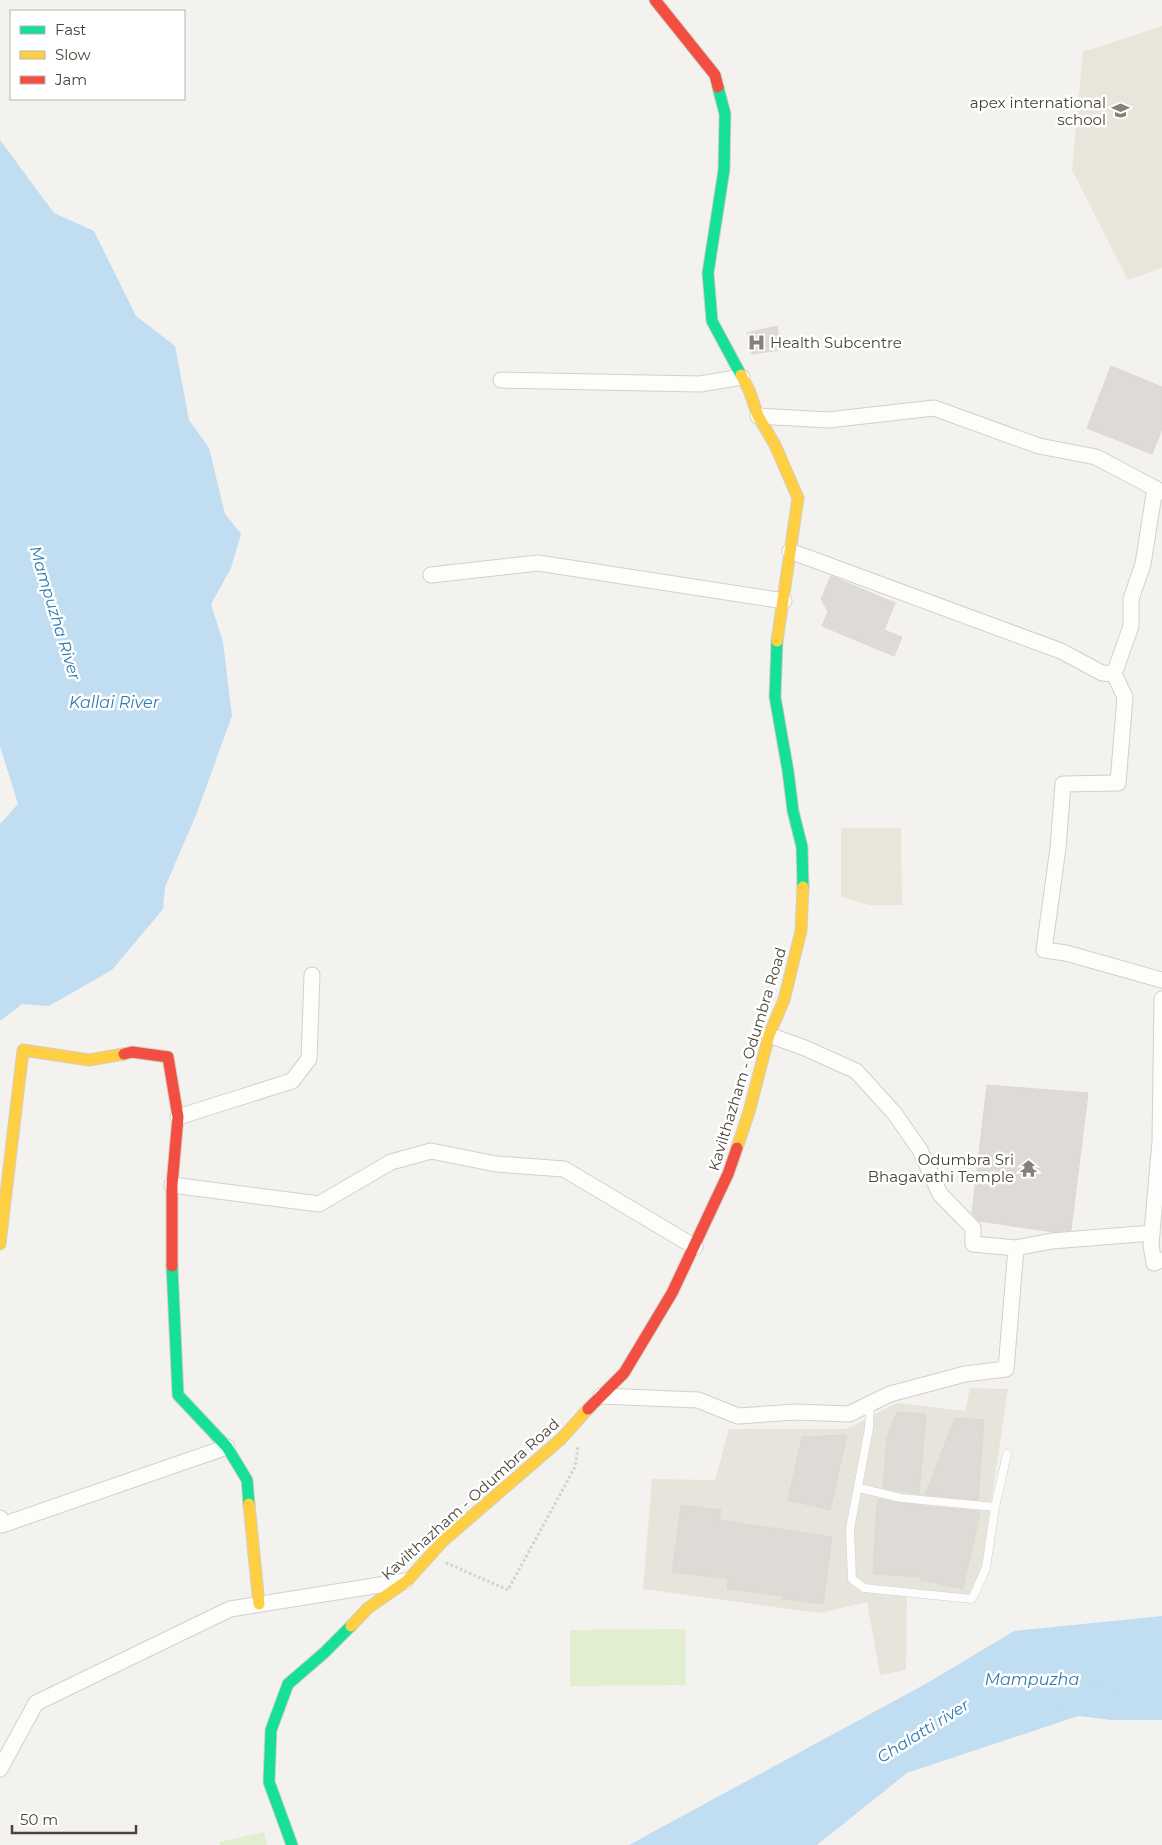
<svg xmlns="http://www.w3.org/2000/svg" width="1162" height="1845" font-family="Montserrat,sans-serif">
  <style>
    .residential { fill: #e7e4dc }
    .education { fill: #eae5da }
    .green { fill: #e1eecf }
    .water { fill: #c0ddf1 }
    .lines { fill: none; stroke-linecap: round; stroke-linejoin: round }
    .river { stroke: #c0ddf1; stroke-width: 30 }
    .building { fill: #dedbd6; stroke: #dcd9d4 }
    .lane-casing { stroke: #d2d0cb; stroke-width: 9 }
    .street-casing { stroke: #d2d0cb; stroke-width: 17 }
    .fast-casing { stroke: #d3cfc5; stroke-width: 13 }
    .slow-casing { stroke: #d3cfc5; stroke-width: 13 }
    .jam-casing { stroke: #d3cfc5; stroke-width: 13 }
    .path { stroke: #d3d2cc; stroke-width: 3; stroke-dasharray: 2.5 2.5; stroke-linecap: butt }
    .lane { stroke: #fdfdfc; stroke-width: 8 }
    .street { stroke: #fdfdfc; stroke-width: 15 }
    .fast { stroke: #16e098; stroke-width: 11 }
    .slow { stroke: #ffcf43; stroke-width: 11 }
    .jam { stroke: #f24e42; stroke-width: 11 }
    .labels { text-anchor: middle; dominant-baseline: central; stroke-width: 5; stroke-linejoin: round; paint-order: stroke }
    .poi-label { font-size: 15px; fill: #4b4439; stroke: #fff; text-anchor: end }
    .street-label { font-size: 15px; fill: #4b4439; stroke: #fff }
    .water-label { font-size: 16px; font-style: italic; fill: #2e7ab2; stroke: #fff }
  </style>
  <rect width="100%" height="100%" fill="#f4f2ee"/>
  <!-- residential -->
  <path class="residential" d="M970,1388L1008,1389L976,1603L907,1597L906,1670L880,1675L867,1602L820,1613L643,1589L652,1479L715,1480L729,1429H846L897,1403L965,1411Z"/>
  <!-- education -->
  <path class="education" d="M1162,26V268L1128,280L1072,170L1083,52Z
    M901,828L902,905H870L841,897V828Z"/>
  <!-- green -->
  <path class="green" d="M685,1629L686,1685L570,1686V1630Z
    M264,1832L267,1845H220L219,1842Z"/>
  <!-- water -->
  <path class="water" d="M0,140L54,213L94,231L136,316L175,346L189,420L209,448L225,514L241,534L231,568L211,604L223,642L232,716L196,815L165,887L163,909L112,970L49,1006L22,1004L0,1021V824L18,804L0,746Z
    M1162,1616V1696L1144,1694L907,1773L817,1845H629L929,1682L1014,1631Z"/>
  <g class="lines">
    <!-- river -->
    <path class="river" d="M1073,1700L1113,1705H1162"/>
  </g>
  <!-- building -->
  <path class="building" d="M777,326L781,350L752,354L747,333Z
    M1111,366L1162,387V429L1152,454L1087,428Z
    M831,576L895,603L884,630L902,637L894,656L822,626L828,611L821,599Z
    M987,1085L1088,1093L1071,1230L1053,1232L979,1221L972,1213Z
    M897,1412L926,1414L919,1494L883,1488L887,1437Z
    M955,1418L984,1420L978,1500L925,1495Z
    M847,1435L830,1510L788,1500L802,1437Z
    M877,1499L919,1505L918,1511L920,1506L977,1511V1513L980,1514L963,1589L920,1580L921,1577L873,1574Z
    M681,1505L721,1510L719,1520L832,1537L823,1604L783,1599V1596L727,1589L728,1579L672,1572Z"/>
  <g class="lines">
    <defs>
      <path id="lane" d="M870,1404L869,1428L850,1529L852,1579L864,1588L972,1599L986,1568L995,1507L1007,1454
        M859,1488L901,1498L995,1507"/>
      <path id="street" d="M501,380L700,384L742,377
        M758,416L828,420L934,408L1039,446L1096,457L1162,492
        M790,551L1061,651L1102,673L1114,674L1131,626V599L1143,564L1155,488
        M431,575L538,563L784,601
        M1114,674L1125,697L1118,783L1063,784L1058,848L1044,950L1066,953L1162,980
        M178,1117L292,1081L309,1059L312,975
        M172,1185L319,1204L391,1162L431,1151L496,1164L564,1169L695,1247
        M1152,1233L1160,1141L1162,999
        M1016,1248L1052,1241L1152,1233L1151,1245L1154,1263L1162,1260
        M601,1396L698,1400L738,1416L796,1412L849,1414L890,1394L965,1374L1006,1369L1016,1248L973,1244V1228L940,1194L920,1150L895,1114L856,1071L805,1048L769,1035
        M0,1518L2,1525L227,1447
        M0,1769L36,1703L230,1609L405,1581"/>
      <path id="fast" d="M718,87L725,114L724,170L708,273L712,321L741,375
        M777,641L775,697L788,771L793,811L802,847L803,887
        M172,1266L178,1395L227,1447L247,1480L249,1504
        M292,1845L269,1782L271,1730L288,1684L324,1653L351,1626"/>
      <path id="slow" d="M741,375L749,390L758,416L775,445L798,498L777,641
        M737,1148L749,1112L769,1035L784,1000L801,931L803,887
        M0,1244L23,1050L89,1060L124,1054
        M249,1504L259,1604
        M351,1626L368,1608L407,1581L443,1541L561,1439L588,1409"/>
      <path id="jam" d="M655,0L715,75L718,87
        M124,1054L132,1052L168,1057L178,1117L172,1185V1266
        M588,1409L624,1373L672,1293L728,1174L737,1148"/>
    </defs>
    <!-- lane casing -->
    <use href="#lane" class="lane-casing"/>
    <!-- street casing -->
    <use href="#street" class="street-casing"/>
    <!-- fast casing -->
    <use href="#fast" class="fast-casing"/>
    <!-- slow casing -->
    <use href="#slow" class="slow-casing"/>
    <!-- jam casing -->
    <use href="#jam" class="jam-casing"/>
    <!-- path -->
    <path class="path" d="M446,1563L508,1590L575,1467L578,1446"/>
    <!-- lane -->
    <use href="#lane" class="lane"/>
    <!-- street -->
    <use href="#street" class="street"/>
    <!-- fast -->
    <use href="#fast" class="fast"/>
    <!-- slow -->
    <use href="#slow" class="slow"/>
    <!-- jam -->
    <use href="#jam" class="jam"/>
  </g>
  <!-- icons -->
  <defs>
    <symbol id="school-bare" viewBox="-9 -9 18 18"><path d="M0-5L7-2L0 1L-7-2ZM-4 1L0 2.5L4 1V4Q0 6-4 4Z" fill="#868178" stroke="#fff" stroke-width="2.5" paint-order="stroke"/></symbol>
    <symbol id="hospital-bare" viewBox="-9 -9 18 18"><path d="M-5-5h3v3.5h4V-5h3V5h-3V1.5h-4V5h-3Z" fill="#868178" stroke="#fff" stroke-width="2.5" paint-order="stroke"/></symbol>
    <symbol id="temple-bare" viewBox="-9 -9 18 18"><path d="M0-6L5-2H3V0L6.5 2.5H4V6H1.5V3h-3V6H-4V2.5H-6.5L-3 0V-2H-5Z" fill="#868178" stroke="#fff" stroke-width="2.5" paint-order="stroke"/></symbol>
  </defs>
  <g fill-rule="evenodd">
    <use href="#school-bare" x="1108" y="98" width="25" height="25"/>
    <use href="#hospital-bare" x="744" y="330" width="25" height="25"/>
    <use href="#temple-bare" x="1016" y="1156" width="25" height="25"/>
  </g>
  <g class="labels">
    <!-- poi labels -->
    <g class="poi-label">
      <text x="1106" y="102">apex international<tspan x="1106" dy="17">school</tspan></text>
      <text x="770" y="342" text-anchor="start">Health Subcentre</text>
      <text x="1014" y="1159">Odumbra Sri<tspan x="1014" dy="17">Bhagavathi Temple</tspan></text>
    </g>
    <!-- street labels -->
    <g class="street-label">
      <text transform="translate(747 1059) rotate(-73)">Kavilthazham - Odumbra Road</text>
      <text transform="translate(470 1499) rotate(-42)">Kavilthazham - Odumbra Road</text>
    </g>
    <!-- water labels -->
    <g class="water-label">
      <text transform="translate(55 613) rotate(73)">Mampuzha River</text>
      <text x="114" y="702">Kallai River</text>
      <text x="1032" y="1679">Mampuzha</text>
      <text transform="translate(923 1731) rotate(-32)">Chalatti river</text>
    </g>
  </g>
  <!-- legend -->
  <rect x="10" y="10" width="175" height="90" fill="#ffffff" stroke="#b7b4b0"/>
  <rect x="20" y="26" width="25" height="8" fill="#16e098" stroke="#b7b4b0"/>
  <text x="55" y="35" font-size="15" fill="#4b4439">Fast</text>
  <rect x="20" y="51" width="25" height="8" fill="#ffcf43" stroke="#b7b4b0"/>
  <text x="55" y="60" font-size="15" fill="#4b4439">Slow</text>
  <rect x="20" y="76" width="25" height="8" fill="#f24e42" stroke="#b7b4b0"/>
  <text x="55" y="85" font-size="15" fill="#4b4439">Jam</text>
  <!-- scale -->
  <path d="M12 1825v8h124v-8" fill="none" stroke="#4b4439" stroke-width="2.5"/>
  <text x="20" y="1825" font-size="15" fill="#4b4439" stroke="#ffffff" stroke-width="4" paint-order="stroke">50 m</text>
</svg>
